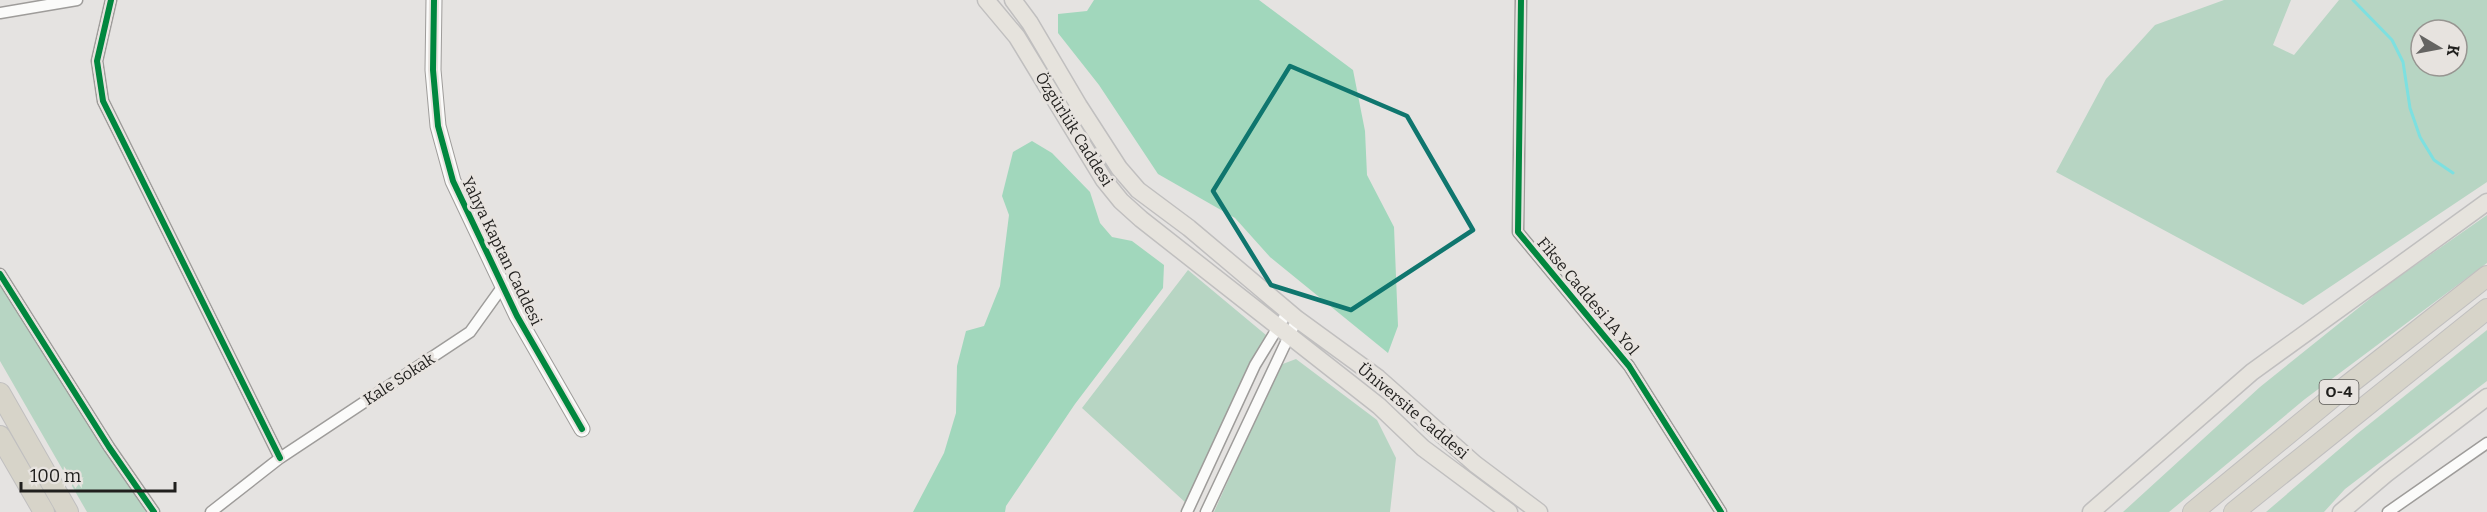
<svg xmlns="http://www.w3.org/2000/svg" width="2487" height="512" font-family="Bitter,serif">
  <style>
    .green { fill: #b7d5c3; fill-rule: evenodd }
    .forest { fill: #a1d7bc }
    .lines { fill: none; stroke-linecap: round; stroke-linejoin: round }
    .stream { stroke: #7de0e0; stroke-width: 3 }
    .street-casing { stroke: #9e9c9a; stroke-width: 13 }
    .secondary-casing { stroke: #9e9c9a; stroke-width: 17 }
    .primary-casing { stroke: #c0bfbf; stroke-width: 19 }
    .highway-casing { stroke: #c0bfbf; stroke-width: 22 }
    .street { stroke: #fbfbfa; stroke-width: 10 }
    .secondary { stroke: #fbfbfa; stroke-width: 15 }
    .primary { stroke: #e6e3dd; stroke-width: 16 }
    .highway { stroke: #d7d4c9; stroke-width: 20 }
    .cycleway-casing { stroke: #e7e3df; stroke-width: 10 }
    .cycleway { stroke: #00873e; stroke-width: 6 }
    .marked { fill: none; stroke: #0f766e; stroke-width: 4.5; stroke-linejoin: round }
    .labels { text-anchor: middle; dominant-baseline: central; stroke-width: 6; stroke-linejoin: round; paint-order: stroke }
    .shield { fill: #e7e3df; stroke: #5c5a57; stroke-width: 1.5 }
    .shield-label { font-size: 15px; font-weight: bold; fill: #201f1d }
    .street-label { font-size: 16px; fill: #201f1d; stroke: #e7e3df }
  </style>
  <rect width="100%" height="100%" fill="#e5e3e1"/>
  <!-- green -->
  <path class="green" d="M2224,0H2291L2273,45L2294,55L2339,0H2487V182L2303,305L2056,172L2106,79L2155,25ZM2421,30H2457V66H2421Z
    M2487,215V263L2305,399L2169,512H2123L2260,387L2387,285Z
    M1188,270L1266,335L1186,503L1082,408Z
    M0,285L147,512H87L0,361Z
    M2487,330V381L2345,489L2324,512H2266L2357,434Z
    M1296,359L1377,420L1396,458L1390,512H1214L1280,365Z"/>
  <!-- forest -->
  <path class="forest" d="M1094,0H1259L1353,70L1365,131L1367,175L1394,227L1398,326L1388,353L1270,257L1235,218L1158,174L1099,85L1058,33V14L1087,11Z
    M1032,141L1052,153L1090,192L1100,223L1112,237L1132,241L1164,265L1163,288L1075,404L1006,506L1005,512H913L944,453L956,413L957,366L966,331L984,326L1000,286L1009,215L1002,196L1013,152Z"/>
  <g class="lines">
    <!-- stream -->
    <path class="stream" d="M2353,0L2392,40L2403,62L2410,108L2420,137L2434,160L2453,173"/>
    <defs>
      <path id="street" d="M111,0L97,61L103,101L280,458
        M1521,0L1518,232L1629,366L1721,512
        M0,13L77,0
        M0,274L109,447L154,512
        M211,512L280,458L470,332L503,286
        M1187,512L1255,365L1288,311
        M1206,512L1297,319
        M2388,512L2487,443"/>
      <path id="secondary" d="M434,0L433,70L438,126L453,181L517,316L582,429"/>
      <path id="primary" d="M986,0L1017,37L1104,180L1121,201L1141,219L1379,406L1423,448L1509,512
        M1013,0L1030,23L1079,106L1119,168L1138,190L1189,228L1297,319L1378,378L1475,464L1539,512
        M2091,512L2252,372L2487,202
        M2341,512L2386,474L2487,397"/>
      <path id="highway" d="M0,393L68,512
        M0,436L44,512
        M2193,512L2334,396L2487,276
        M2234,512L2487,309"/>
    </defs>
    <!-- street casing -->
    <use href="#street" class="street-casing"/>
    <!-- secondary casing -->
    <use href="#secondary" class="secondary-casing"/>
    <!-- primary casing -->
    <use href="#primary" class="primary-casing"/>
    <!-- highway casing -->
    <use href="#highway" class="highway-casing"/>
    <!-- street -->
    <use href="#street" class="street"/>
    <!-- secondary -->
    <use href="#secondary" class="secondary"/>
    <!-- primary -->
    <use href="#primary" class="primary"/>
    <!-- highway -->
    <use href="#highway" class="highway"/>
    <defs>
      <path id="cycleway" d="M111,0L97,61L103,101L280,458
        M434,0L433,70L438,126L453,181L517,316L582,429
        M1521,0L1518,232L1629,366L1721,512
        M0,274L109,447L154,512"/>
    </defs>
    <!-- cycleway casing -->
    <use href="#cycleway" class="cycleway-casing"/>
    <!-- cycleway -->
    <use href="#cycleway" class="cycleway"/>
  </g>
  <!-- marked area -->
  <path class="marked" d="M1290,66L1407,116L1473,230L1351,310L1271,285L1213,191Z"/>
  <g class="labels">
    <!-- shield labels -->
    <rect class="shield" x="2319.5" y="380" width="39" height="24" rx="4.5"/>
    <g class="shield-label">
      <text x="2339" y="392">O-4</text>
    </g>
    <!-- street labels -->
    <g class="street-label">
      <text transform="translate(1074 129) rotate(58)">Özgürlük Caddesi</text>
      <text transform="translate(502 251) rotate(64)">Yahya Kaptan Caddesi</text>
      <text transform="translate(1588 296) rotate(50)">Fikse Caddesi 1A Yol</text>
      <text transform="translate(399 379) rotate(-33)">Kale Sokak</text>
      <text transform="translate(1413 411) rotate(40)">Üniversite Caddesi</text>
    </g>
  </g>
  <!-- north arrow -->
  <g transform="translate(2439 48) rotate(100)"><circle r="28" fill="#e7e3df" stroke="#979591" stroke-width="1.5"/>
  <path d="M0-4.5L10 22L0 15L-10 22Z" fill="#656462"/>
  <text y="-9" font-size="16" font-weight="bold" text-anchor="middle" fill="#201f1d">K</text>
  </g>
  <!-- scale -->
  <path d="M21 482v9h154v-9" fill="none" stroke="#201f1d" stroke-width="3"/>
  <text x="30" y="482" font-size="18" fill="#201f1d" stroke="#e7e3df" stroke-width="4.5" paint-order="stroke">100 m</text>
</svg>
